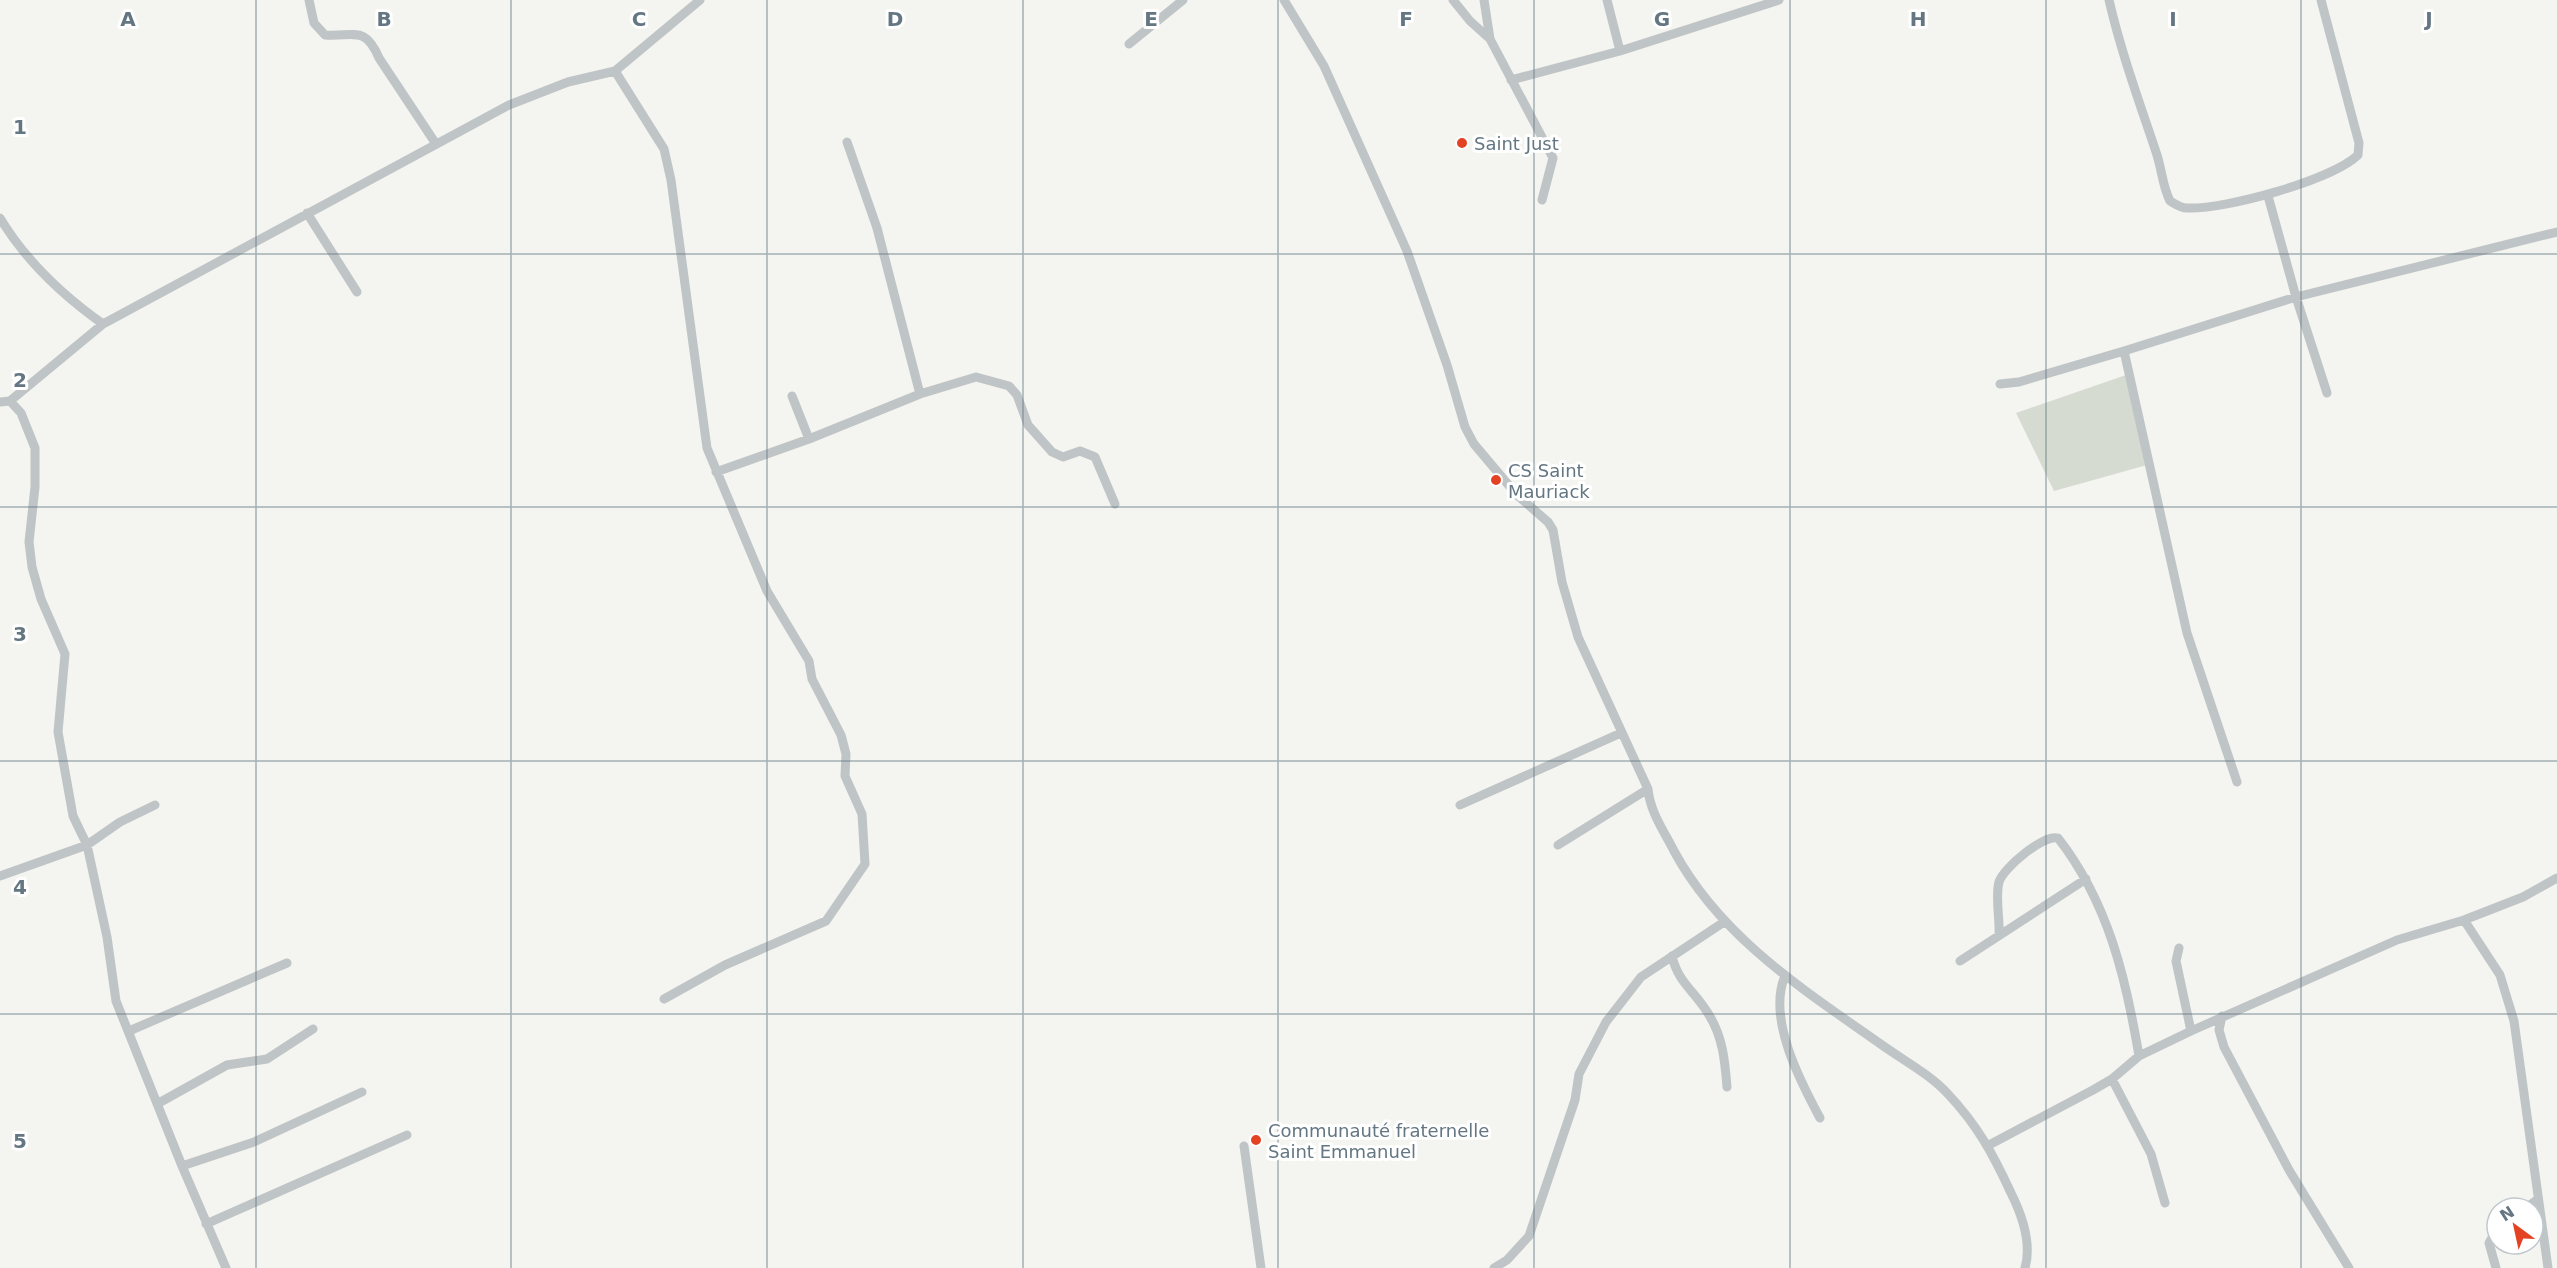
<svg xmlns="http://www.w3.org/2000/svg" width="2557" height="1268" font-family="'DejaVu Sans',sans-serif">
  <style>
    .green { fill: #d6dbd1 }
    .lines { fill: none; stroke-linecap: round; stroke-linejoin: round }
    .minor { stroke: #bfc4c6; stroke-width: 9 }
    .grid { fill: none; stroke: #637682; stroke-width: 1.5; stroke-opacity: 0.55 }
    .poi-dot { fill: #e34322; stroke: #fff; stroke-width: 2 }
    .labels { text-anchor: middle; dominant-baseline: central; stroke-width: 6; stroke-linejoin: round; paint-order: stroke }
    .poi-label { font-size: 18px; fill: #637682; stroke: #fff; text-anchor: start }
    .grid-label { font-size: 20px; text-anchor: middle; font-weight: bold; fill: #637682; stroke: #fff; stroke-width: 6; stroke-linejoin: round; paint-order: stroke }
  </style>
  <rect width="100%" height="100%" fill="#f4f4f0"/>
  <!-- green -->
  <path class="green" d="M2126,375L2147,465L2054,491L2016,413Z"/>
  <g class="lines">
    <!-- minor -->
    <path class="minor" d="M309,0L314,23L325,35C354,37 365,25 379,58L436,144
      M1284,0L1324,66L1407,251L1447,365L1465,427L1474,444L1517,495L1548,522L1553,530L1562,582L1578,637L1648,789C1650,812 1664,831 1674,851C1721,938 1804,990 1882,1045C1903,1060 1931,1075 1948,1094C1978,1126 1993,1154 2011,1193C2022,1215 2032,1243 2025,1268
      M1453,0L1470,21L1490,39
      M1484,0L1490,39L1553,158L1542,200
      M1607,0L1620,51
      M2109,0C2121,52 2139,101 2156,152C2162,169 2162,185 2170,201C2175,204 2181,208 2187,208C2224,210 2332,180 2358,155L2359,143L2321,0
      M1129,44L1183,0
      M615,71L664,149L671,180L707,448L767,591L809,661L812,679L841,735L846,754L845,776L862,814L865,864L826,921L725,965L664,999
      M1511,80L1620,51L1779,0
      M847,142L877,228L920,394
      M2268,196L2296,297L2327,393
      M307,213L357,292
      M0,218C26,261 62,295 103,324
      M2124,351L2187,633L2237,782
      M2000,384L2019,382L2124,351L2296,297L2557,232
      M792,396L809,439
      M10,401L21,413L35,448V487L29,542L32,567L41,599L65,654L58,732L73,816L87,845L107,937L116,1001L182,1166L226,1268
      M0,402L10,401L103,324L509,105L568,82L615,71L700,0
      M716,472L809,439L920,394L976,377L1009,386L1017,395L1028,425L1052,452L1063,457L1080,451L1095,457L1115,504
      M1460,805L1621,733
      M1558,845L1648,789
      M0,876L87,845L120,822L155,805
      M2464,920L2500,975L2514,1021L2548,1268
      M1999,935C2000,919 1995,897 1999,882C2003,868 2044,834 2058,838C2108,902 2126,978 2139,1056
      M2179,948L2176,961L2191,1031
      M1672,956C1678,983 1696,992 1709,1015C1723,1037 1725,1062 1727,1087
      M1960,961L2086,879
      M1785,976C1767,1018 1800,1081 1820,1118
      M2222,1016L2219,1030L2224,1047L2289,1170L2349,1268
      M129,1031L287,963
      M2112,1079L2151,1154L2165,1203
      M157,1104L227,1065L267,1059L313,1029
      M1989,1145L2093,1090L2112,1079L2139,1056L2191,1031L2397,940L2464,920L2523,897L2557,878
      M1244,1146L1261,1268
      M182,1166L254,1142L362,1092
      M2526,1208L2537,1200
      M206,1224L407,1135
      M1494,1268L1507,1260L1529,1236L1575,1100L1579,1074L1606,1022L1641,977L1724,922
      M2496,1268L2489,1243L2497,1229"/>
  </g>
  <!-- grid -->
  <path class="grid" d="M256,0V1268M511,0V1268M767,0V1268M1023,0V1268M1278,0V1268M1534,0V1268M1790,0V1268M2046,0V1268M2301,0V1268M0,254H2557M0,507H2557M0,761H2557M0,1014H2557"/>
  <!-- markers -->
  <g class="poi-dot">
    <circle cx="1462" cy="143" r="6"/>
    <circle cx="1496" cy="480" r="6"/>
    <circle cx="1256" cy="1140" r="6"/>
  </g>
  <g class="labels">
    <!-- poi labels -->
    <g class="poi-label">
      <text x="1474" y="143">Saint Just</text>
      <text x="1508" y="470">CS Saint<tspan x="1508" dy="21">Mauriack</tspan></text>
      <text x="1268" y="1130">Communauté fraternelle<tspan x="1268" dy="21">Saint Emmanuel</tspan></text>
    </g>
  </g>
  <g class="grid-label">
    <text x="128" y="26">A</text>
    <text x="384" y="26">B</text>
    <text x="639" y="26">C</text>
    <text x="895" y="26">D</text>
    <text x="1151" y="26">E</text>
    <text x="1406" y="26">F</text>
    <text x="1662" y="26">G</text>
    <text x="1918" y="26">H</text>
    <text x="2173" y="26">I</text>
    <text x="2429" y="26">J</text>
    <text x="20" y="134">1</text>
    <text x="20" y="387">2</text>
    <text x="20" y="641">3</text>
    <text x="20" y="894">4</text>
    <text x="20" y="1148">5</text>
  </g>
  <!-- north arrow -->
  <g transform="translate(2515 1226) rotate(327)"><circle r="28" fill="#ffffff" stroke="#c1c8cd" stroke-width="1.5"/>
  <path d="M0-4.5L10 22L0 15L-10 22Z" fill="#e34322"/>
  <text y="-9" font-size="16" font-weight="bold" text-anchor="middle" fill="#637682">N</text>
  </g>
</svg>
